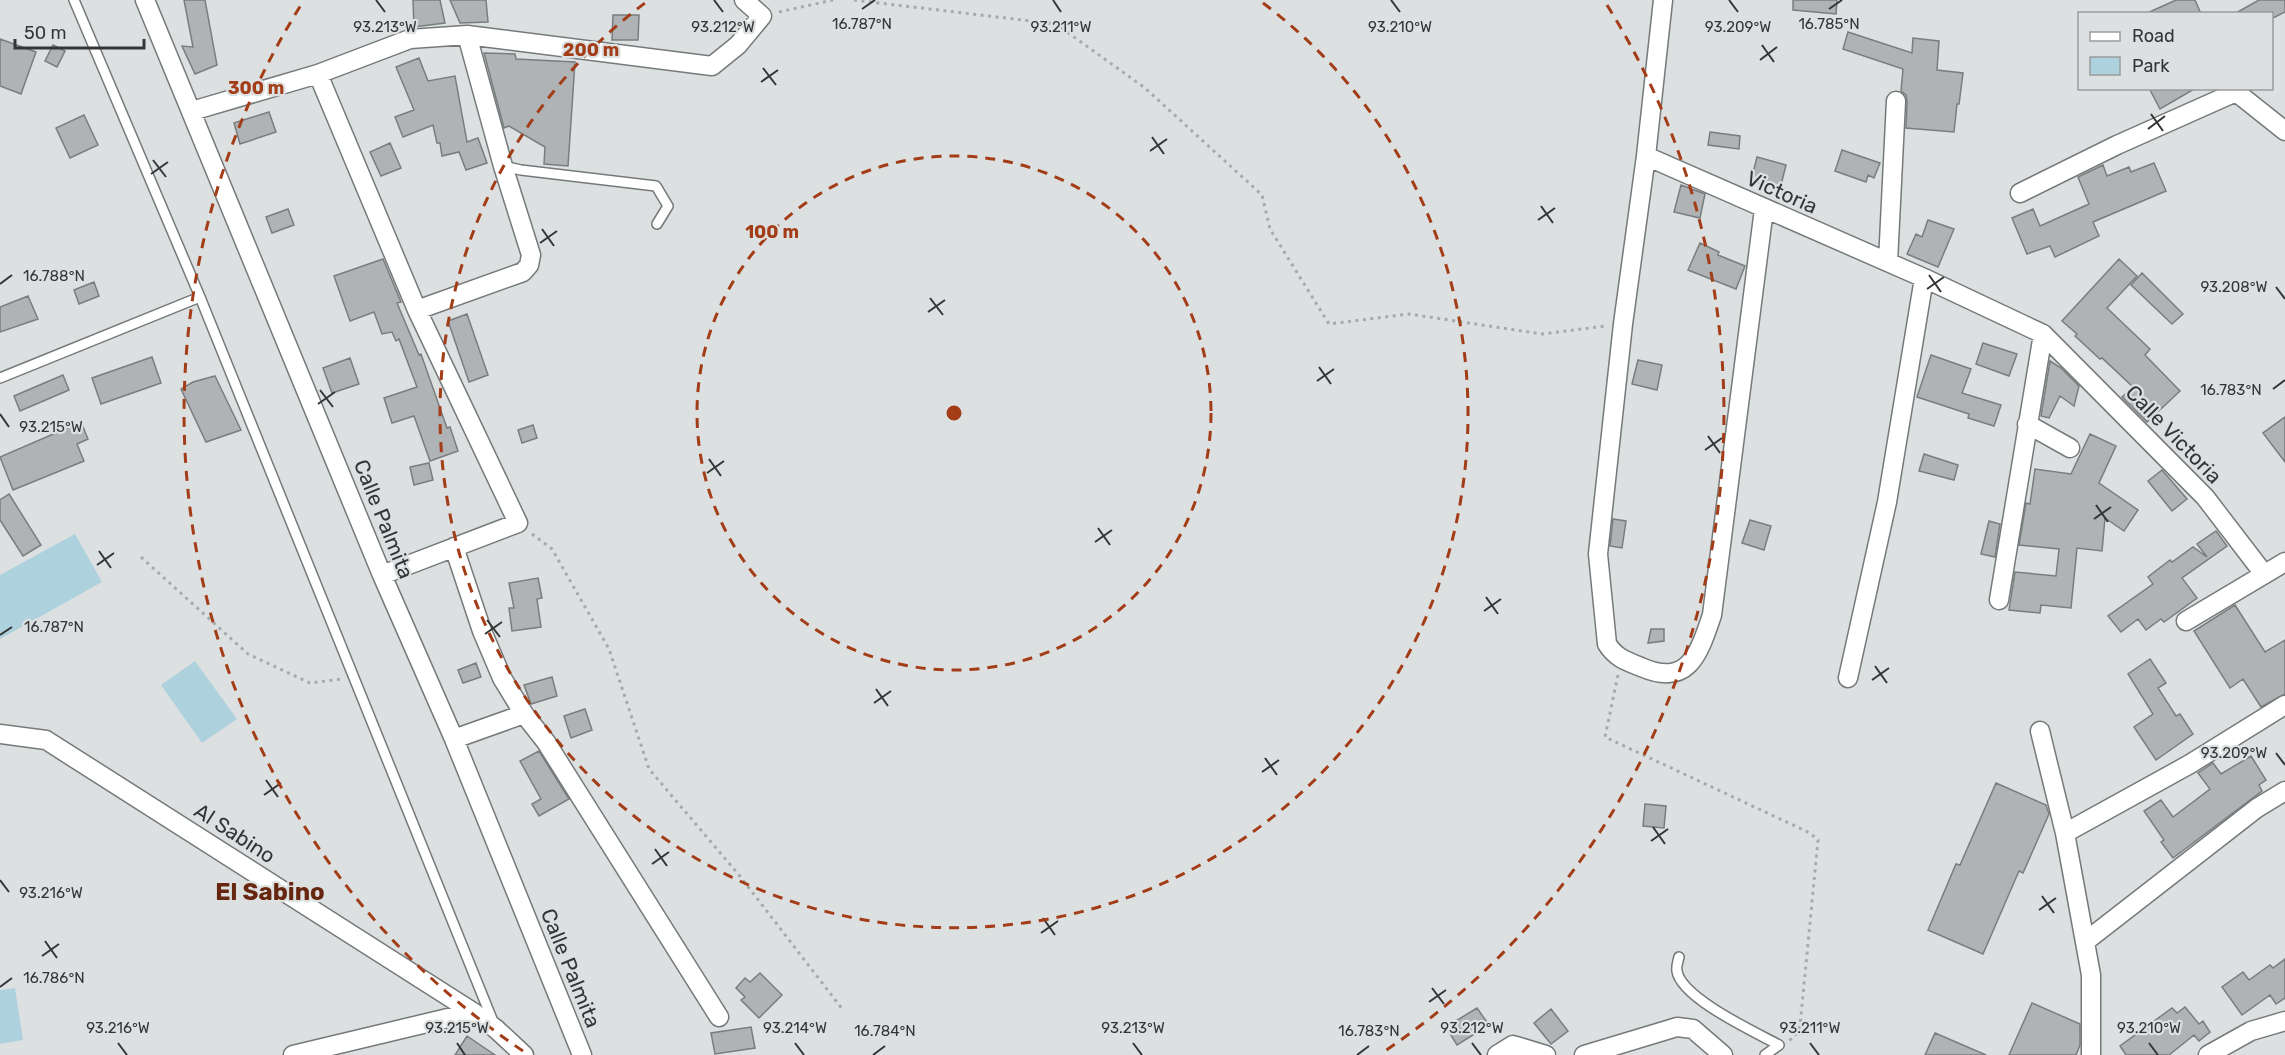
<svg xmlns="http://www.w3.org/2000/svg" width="2285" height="1055" font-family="Rubik,sans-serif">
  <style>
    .green { fill: #aed2dd }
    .building { fill: #afb3b5; stroke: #797d7e; stroke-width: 1.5 }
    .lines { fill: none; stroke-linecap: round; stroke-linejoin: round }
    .lane-casing { stroke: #75797a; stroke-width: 12 }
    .street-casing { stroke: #75797a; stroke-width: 21 }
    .path { stroke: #a7aaab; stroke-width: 3; stroke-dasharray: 3 4.5; stroke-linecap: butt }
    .lane { stroke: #fff; stroke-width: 9 }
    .street { stroke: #fff; stroke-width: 18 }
    .ticks { fill: none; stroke: #343536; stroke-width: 2 }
    .ring { fill: none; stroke: #a33d18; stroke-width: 3; stroke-dasharray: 10 8 }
    .labels { text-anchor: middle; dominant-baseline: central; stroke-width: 4.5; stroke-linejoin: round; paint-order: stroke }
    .street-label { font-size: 21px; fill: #343536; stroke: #dce0e1 }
    .quarter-label { font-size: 24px; font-weight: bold; fill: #67260f; stroke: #dce0e1 }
    .ticks-label { font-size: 15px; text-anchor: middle; fill: #343536; stroke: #dce0e1; stroke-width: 4.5; stroke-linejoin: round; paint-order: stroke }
    .centre { fill: #a33d18; stroke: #dce0e1; stroke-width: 3 }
    .ring-label { font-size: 18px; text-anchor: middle; font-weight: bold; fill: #a33d18; stroke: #dce0e1; stroke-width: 4.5; stroke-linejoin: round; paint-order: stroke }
  </style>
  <rect width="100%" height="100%" fill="#dce0e1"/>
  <!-- green -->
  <path class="green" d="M75,534L102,582L0,639V575Z
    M195,661L237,719L202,743L161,685Z
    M15,988L23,1040L0,1044V990Z"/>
  <!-- building -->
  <path class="building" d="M184,0H205L217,65L195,74L182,46L193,47Z
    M413,0H440L445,23L414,27Z
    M450,0H486L488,22L460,23Z
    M1793,0H1837L1836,14L1793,10Z
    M2176,0H2195L2201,14H2145Z
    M2259,0H2285V12L2271,19V14H2234Z
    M613,15H639L638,40H612Z
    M1848,32L1912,53L1913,38L1939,41L1937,70L1963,73L1959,104H1957L1954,132L1906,128L1907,101L1906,95L1901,91L1903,69L1843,49Z
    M0,39L36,52L21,94L0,86Z
    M53,45L65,51L57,67L45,61Z
    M484,53L515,54L516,59L575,62L568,166L544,164L545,147L509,126L504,128Z
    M419,58L428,81L455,76L467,142L478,138L487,163L466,170L459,152L442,156L440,143H437L433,125L403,137L395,117L414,110L396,67Z
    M2149,88H2196L2160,109Z
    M269,112L276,132L240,144L234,123Z
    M84,115L98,145L70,158L56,128Z
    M1710,132L1740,136L1739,149L1708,145Z
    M390,143L401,168L381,176L370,152Z
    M1842,150L1880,163L1874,178L1868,175L1866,182L1835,171Z
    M1757,157L1786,165L1780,189L1751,181Z
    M2154,163L2166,191L2093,222L2099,236L2055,257L2050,246L2027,254L2012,218L2033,209L2040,226L2089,204L2078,177L2103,165L2107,176L2129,167L2131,172Z
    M1681,185L1705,194L1700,218L1674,212Z
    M288,209L294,225L272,233L266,217Z
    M1928,220L1954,229L1938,267L1907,254L1916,234L1922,237Z
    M1700,243L1719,252L1718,255L1745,266L1736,289L1688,270Z
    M383,259L401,302L397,303L419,355L421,354L447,428L450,427L458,451L430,461L414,416L392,423L384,398L417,387L399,339L396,341L392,332L382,334L374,312L350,321L334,276Z
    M2119,259L2137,276L2107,308L2150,349L2145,355L2180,391L2147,422L2122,397L2133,387L2102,358L2100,359L2075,336L2077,334L2062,321Z
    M2142,273L2183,314L2172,324L2131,285Z
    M94,282L99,296L79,304L74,290Z
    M28,296L38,319L0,332V307Z
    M467,314L488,375L469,382L448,321Z
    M1983,343L2017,354L2009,376L1976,364Z
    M1931,355L1971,369L1962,393L2001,405L1994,426L1968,418L1969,414L1917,397Z
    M152,357L161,383L101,404L92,378Z
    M350,358L359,384L332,393L323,368Z
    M1638,360L1662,365L1657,390L1632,384Z
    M2050,361L2061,368L2079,386L2074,406L2060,396L2049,418L2041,416Z
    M63,375L69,390L20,411L14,396Z
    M215,376L241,430L206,442L181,389L193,382Z
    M2285,417V462L2263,433Z
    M81,422L88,439L77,444L84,461L13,490L0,457Z
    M533,425L537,438L522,443L518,430Z
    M2090,434L2116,446L2099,483L2138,510L2124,531L2105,518L2102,551L2077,548L2071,608L2041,605L2040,613L2009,610L2015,572L2056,576L2059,549L2019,545L2026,503L2030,504L2035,469L2071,474Z
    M1924,454L1958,465L1954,480L1919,471Z
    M429,463L433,480L414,485L410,467Z
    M2162,470L2187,499L2172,511L2148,481Z
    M9,494L41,545L23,556L0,520V500Z
    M1613,519L1626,521L1622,548L1610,546Z
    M1750,520L1771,526L1764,550L1742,543Z
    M1989,521L2000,524L1995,557L1981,554Z
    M2216,531L2227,546L2182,578L2197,598L2164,622L2161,619L2146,630L2138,619L2121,632L2108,616L2153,584L2148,577L2170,560L2172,562L2193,547L2207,557L2197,544Z
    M538,578L542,598L537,599L541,627L512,631L509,608H514L509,583Z
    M2235,605L2265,652L2285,640V694L2261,707L2243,679L2230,688L2194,631Z
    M1651,629H1664V641L1648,643Z
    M2150,659L2166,683L2158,688L2176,716L2180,714L2193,734L2156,760L2134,727L2153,714L2128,674Z
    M476,663L481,677L463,683L458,670Z
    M552,677L557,696L531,704L524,685Z
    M585,709L592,730L571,738L564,716Z
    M539,751L569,799L539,816L532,804L541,799L520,761Z
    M2251,756L2266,780L2259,785L2262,791L2173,858L2161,842L2164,840L2144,811L2161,800L2173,817L2210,789L2198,773L2213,763L2221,774Z
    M1996,783L2046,805L2049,814L2023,873L2019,871L1983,954L1928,930L1956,864L1960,865Z
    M1645,804L1666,806L1664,828L1643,826Z
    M2285,959V998L2276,1004L2270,995L2242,1015L2222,987L2243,972L2249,980L2270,965L2273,968Z
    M760,973L782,995L759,1018L741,1000L745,997L736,988L745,978L750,982Z
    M2032,1003L2080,1024V1045L2076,1055H2009Z
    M2185,1007L2199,1024L2203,1021L2210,1032L2199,1041L2194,1035L2169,1055H2126L2120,1046L2172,1008L2177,1013Z
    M1477,1008L1489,1025L1457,1045L1446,1027Z
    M1551,1009L1568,1031L1551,1044L1534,1023Z
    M751,1027L755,1048L715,1054L711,1033Z
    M1935,1033L1986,1055H1925Z
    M467,1036L495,1055H455Z"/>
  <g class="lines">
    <defs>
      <path id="lane" d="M74,0L200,297L494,1024
        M503,166L521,170L656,186L668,206L657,224
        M0,378L200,297
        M1679,957C1678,961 1676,967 1677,971C1681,998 1755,1032 1779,1045L1765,1055"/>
      <path id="street" d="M145,0L382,575L454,739L582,1055
        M1663,0L1646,156L1924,278L2043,334L2205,497L2264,574
        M318,74L417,310L518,523L382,575
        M192,111L318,74L410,39L467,35L712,66L738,45L762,16L744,0
        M1646,156L1623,324L1598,554L1607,644C1616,658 1626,661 1641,667C1689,688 1699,653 1712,615L1764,209
        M2020,193L2117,145L2236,92L2285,131
        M1888,262L1896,101
        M417,310L523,272L529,265L531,255L503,166L467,35
        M2027,424L2070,448
        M454,547L482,631L502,678L524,714
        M1999,600L2043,334
        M2186,621L2285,562
        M1848,678L1887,502L1924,278
        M2040,731L2065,833L2091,975V1055
        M0,734L46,740L473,1012L496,1029L524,1055
        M454,739L524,714L546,742L719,1017
        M2065,833L2190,764L2285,705
        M2086,941L2257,808L2285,791
        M293,1055L473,1012
        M1497,1055L1513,1045L1546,1055
        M1584,1055L1677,1027L1693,1029L1723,1055
        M2208,1055L2251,1031L2285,1021"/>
    </defs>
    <!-- lane casing -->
    <use href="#lane" class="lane-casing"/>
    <!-- street casing -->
    <use href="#street" class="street-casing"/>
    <!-- path -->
    <path class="path" d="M854,0L1056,24L1145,88L1262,195L1270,229L1329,324L1409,314L1542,334L1606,326
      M779,12L833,0
      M532,534L552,549L609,649L649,769L739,875L843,1010
      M141,557L248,654L310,683L342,679
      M1618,675L1605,737L1810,833L1818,840L1800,1026L1797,1033L1789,1041"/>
    <!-- lane -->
    <use href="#lane" class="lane"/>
    <!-- street -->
    <use href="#street" class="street"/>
  </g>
  <!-- ticks -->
  <path class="ticks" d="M376,0L385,12M714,0L723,12M1053,0L1061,12M1391,0L1400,12M1729,0L1738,12M862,9L875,0M1829,9L1842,0M1762,45L1774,62M1760,60L1777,47M763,68L776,85M761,82L778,70M2151,114L2163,131M2148,129L2165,116M1152,137L1164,154M1150,151L1167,139M153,160L166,177M151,174L168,162M1541,206L1553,223M1538,220L1555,208M542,229L554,246M540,243L557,231M1929,275L1941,292M0,284L12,275M2276,287L2285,299M1927,289L1944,277M930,298L943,315M928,312L945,300M1319,367L1331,384M1317,381L1334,369M2273,389L2285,380M320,390L333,407M318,404L335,392M0,414L9,427M1708,436L1720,453M1705,450L1722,438M709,459L721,476M707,473L724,461M2096,505L2108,522M2094,519L2111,507M1098,528L1110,545M1095,542L1112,530M99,551L111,568M97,565L114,553M1486,597L1498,614M1484,611L1501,599M487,620L500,637M485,634L502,622M0,635L12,627M1875,666L1887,683M1872,680L1889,668M876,689L888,706M874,703L891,691M2276,753L2285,765M1265,758L1277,775M1262,772L1279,760M266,780L278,797M264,795L281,783M1653,827L1665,844M1651,841L1668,829M655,849L667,866M652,864L669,852M0,880L9,892M2042,896L2054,913M2039,910L2056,898M1043,918L1055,935M1041,933L1058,921M45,941L57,958M42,956L59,944M0,987L12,978M1432,988L1444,1004M1429,1002L1446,990M118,1043L127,1055M457,1043L465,1055M795,1043L804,1055M1133,1043L1142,1055M1472,1043L1481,1055M1810,1043L1819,1055M2149,1043L2158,1055M873,1055L885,1046M1357,1055L1369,1046"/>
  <!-- distance rings -->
  <g class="ring">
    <circle cx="954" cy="413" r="257"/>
    <path d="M1263 3A514 514 0 1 1 645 3"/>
    <path d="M523 1051A770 770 0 0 1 301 5M1607 5A770 770 0 0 1 1385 1051"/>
  </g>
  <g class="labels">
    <!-- street labels -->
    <g class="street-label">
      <text transform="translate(1782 192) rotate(24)">Victoria</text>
      <text transform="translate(2174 434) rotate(46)">Calle Victoria</text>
      <text transform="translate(384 519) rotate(68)">Calle Palmita</text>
      <text transform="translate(235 833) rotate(33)">Al Sabino</text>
      <text transform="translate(571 968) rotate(68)">Calle Palmita</text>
    </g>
    <!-- quarter labels -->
    <g class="quarter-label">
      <text x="270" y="892">El Sabino</text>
    </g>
  </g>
  <g class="ticks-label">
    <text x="862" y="29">16.787°N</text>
    <text x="1829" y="29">16.785°N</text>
    <text x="385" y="32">93.213°W</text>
    <text x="723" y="32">93.212°W</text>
    <text x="1061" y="32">93.211°W</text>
    <text x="1400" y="32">93.210°W</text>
    <text x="1738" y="32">93.209°W</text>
    <text x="54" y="281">16.788°N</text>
    <text x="2234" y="292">93.208°W</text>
    <text x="2231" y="395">16.783°N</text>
    <text x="51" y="432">93.215°W</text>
    <text x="54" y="632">16.787°N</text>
    <text x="2234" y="758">93.209°W</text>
    <text x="51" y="898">93.216°W</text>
    <text x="54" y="983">16.786°N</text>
    <text x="118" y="1033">93.216°W</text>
    <text x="457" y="1033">93.215°W</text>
    <text x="795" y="1033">93.214°W</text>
    <text x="1133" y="1033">93.213°W</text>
    <text x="1472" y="1033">93.212°W</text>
    <text x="1810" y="1033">93.211°W</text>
    <text x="2149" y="1033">93.210°W</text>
    <text x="885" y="1036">16.784°N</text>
    <text x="1369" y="1036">16.783°N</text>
  </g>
  <circle cx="954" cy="413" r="9" class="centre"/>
  <g class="ring-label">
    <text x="591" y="56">200 m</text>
    <text x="256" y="94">300 m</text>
    <text x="772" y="238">100 m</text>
  </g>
  <!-- legend -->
  <rect x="2078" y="12" width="195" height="78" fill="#dce0e1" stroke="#999c9d" stroke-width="1.5"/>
  <rect x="2090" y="32" width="30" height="9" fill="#ffffff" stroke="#999c9d" stroke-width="1.5"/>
  <text x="2132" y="42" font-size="18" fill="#343536">Road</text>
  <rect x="2090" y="57" width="30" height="18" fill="#aed2dd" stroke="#999c9d" stroke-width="1.5"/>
  <text x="2132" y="72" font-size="18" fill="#343536">Park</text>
  <!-- scale -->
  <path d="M15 39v9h129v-9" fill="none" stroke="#343536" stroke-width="3"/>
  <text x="24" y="39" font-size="18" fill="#343536" stroke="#dce0e1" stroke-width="4.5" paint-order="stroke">50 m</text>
</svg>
